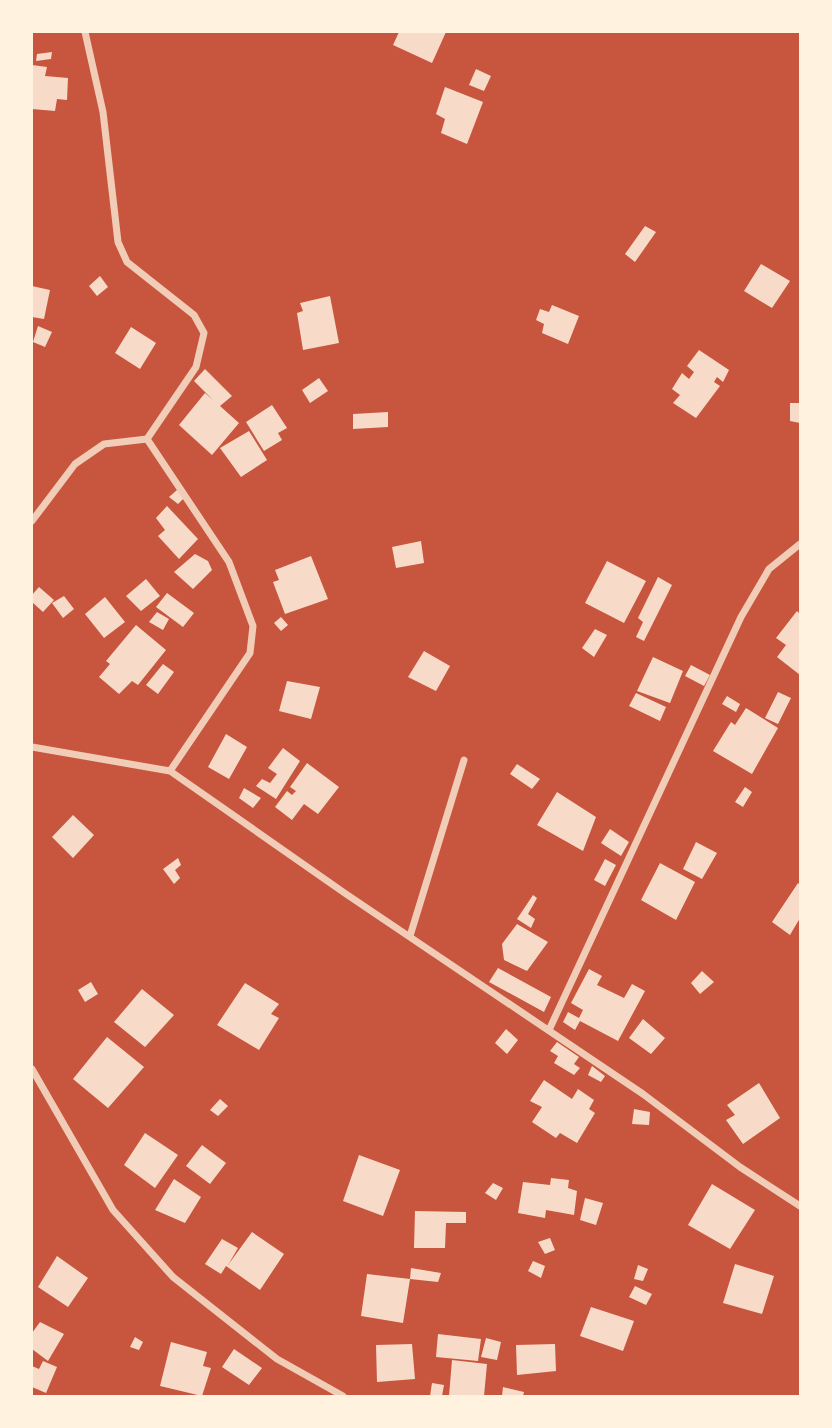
<svg xmlns="http://www.w3.org/2000/svg" width="832" height="1428" font-family="'DejaVu Sans',sans-serif">
  <style>
    .building { fill: #f7dbc8 }
    .lines { fill: none; stroke-linecap: round; stroke-linejoin: round }
    .minor { stroke: #f1ccb7; stroke-width: 7 }
  </style>
  <rect width="100%" height="100%" fill="#c8553d"/>
  <!-- building -->
  <path class="building" d="M399,32H446L432,63L393,45Z
    M52,52L51,59L36,61L37,54Z
    M32,65L47,67L45,76L68,78L67,100L57,99L55,111L32,109Z
    M476,69L491,76L484,91L469,85Z
    M445,87L483,102L467,144L441,133L445,119L436,114Z
    M645,226L656,232L635,262L625,254Z
    M761,264L790,281L772,308L744,291Z
    M100,276L108,287L97,296L89,286Z
    M32,286L50,290L44,319L32,317Z
    M330,296L339,343L303,350L297,313L303,311L300,303Z
    M552,305L579,316L568,344L542,333L544,324L536,320L540,309L549,312Z
    M38,326L52,332L45,347L33,342Z
    M131,327L156,343L140,369L115,353Z
    M699,350L729,370L723,382L717,377L714,382L720,386L696,418L673,403L680,395L672,389L682,373L689,379L694,372L687,366Z
    M205,369L232,396L220,406L239,423L212,455L179,425L205,393L213,400L194,381Z
    M319,378L328,391L310,403L302,390Z
    M790,403H800V423L790,421Z
    M272,405L287,428L278,433L282,440L264,451L246,422Z
    M388,412V427L353,429V414Z
    M249,431L267,460L241,477L220,448Z
    M177,490L185,497L178,504L169,497Z
    M167,506L198,539L179,559L158,536L165,530L156,518Z
    M421,541L424,563L396,568L392,547Z
    M195,554L208,561L212,570L193,589L174,572Z
    M311,556L328,599L285,614L273,582L279,580L275,570Z
    M607,561L646,581L624,623L585,603Z
    M658,577L672,585L644,641L636,637L643,622L638,618Z
    M146,579L160,596L141,611L126,596Z
    M39,587L54,600L43,612L32,602V595Z
    M167,593L194,613L183,627L156,607Z
    M64,596L74,609L63,618L52,603Z
    M105,597L125,622L104,638L85,614Z
    M797,611L800,614V675L777,657L786,645L776,638Z
    M157,612L169,619L163,630L149,622Z
    M281,617L288,625L281,631L274,623Z
    M136,625L166,650L138,685L132,681L119,694L99,677L110,664L106,661Z
    M595,629L607,635L594,657L582,648Z
    M424,651L450,666L436,691L408,677Z
    M653,657L683,671L670,703L637,691Z
    M163,664L174,672L158,694L146,685Z
    M691,665L710,675L704,686L685,676Z
    M287,681L320,687L311,719L279,711Z
    M778,692L791,698L778,724L765,718Z
    M636,693L666,707L660,721L629,706Z
    M727,696L740,704L736,712L722,704Z
    M746,708L778,728L752,774L713,751L731,722L735,725Z
    M226,734L247,747L229,779L208,767Z
    M283,748L300,761L276,799L256,786L262,779L270,783L277,774L268,768Z
    M307,763L339,787L318,814L304,804L292,820L275,807L287,791L292,795L296,791L290,787Z
    M517,764L540,779L532,789L510,774Z
    M745,787L752,792L743,807L735,802Z
    M244,788L261,798L253,808L239,798Z
    M557,792L596,817L583,851L537,825Z
    M73,815L94,835L73,858L52,837Z
    M610,829L629,842L621,856L601,843Z
    M696,842L717,853L702,879L683,869Z
    M178,858L181,865L175,870L180,878L174,884L163,869Z
    M605,859L616,865L605,886L594,880Z
    M660,863L695,882L676,920L641,900Z
    M798,883L800,885V918L790,935L772,922Z
    M533,895L537,898L528,914L535,919L531,928L517,919Z
    M517,924L548,942L527,971L504,960L502,944Z
    M498,968L551,997L544,1012L489,982Z
    M589,969L602,976L597,985L624,998L632,984L645,991L618,1041L580,1021L575,1030L563,1022L568,1012L579,1018L583,1010L571,1003Z
    M702,971L714,982L700,994L691,983Z
    M91,982L98,994L85,1002L78,990Z
    M245,983L279,1004L271,1014L279,1018L259,1050L217,1025Z
    M142,989L174,1015L145,1047L114,1022Z
    M643,1019L665,1038L651,1054L629,1038Z
    M506,1029L518,1040L507,1054L495,1043Z
    M107,1037L144,1067L108,1108L73,1079Z
    M557,1042L579,1057L574,1064L580,1068L574,1075L554,1063L558,1056L550,1051Z
    M592,1066L605,1076L601,1082L588,1075Z
    M544,1080L572,1099L578,1089L594,1100L589,1109L595,1113L577,1143L560,1133L556,1138L532,1122L542,1107L530,1101Z
    M759,1083L780,1118L743,1144L726,1120L735,1115L727,1105Z
    M220,1099L228,1106L218,1116L210,1110Z
    M634,1109L650,1112L649,1125L632,1124Z
    M145,1133L178,1155L155,1188L124,1165Z
    M202,1145L226,1163L210,1184L186,1166Z
    M359,1155L400,1170L383,1216L343,1201Z
    M551,1178L569,1180L568,1188L577,1191L574,1215L546,1210L545,1218L518,1213L523,1182L550,1185Z
    M174,1179L201,1197L185,1223L155,1210Z
    M493,1183L503,1188L496,1200L485,1193Z
    M712,1184L755,1210L730,1249L688,1225Z
    M585,1198L603,1203L596,1225L580,1220Z
    M415,1211L466,1212V1223H446L445,1248H414Z
    M252,1232L284,1254L260,1290L226,1266L221,1274L205,1264L222,1239L238,1248L228,1265Z
    M550,1238L555,1250L545,1254L538,1242Z
    M57,1256L88,1278L68,1307L38,1287Z
    M533,1261L545,1266L541,1278L528,1271Z
    M735,1264L774,1276L762,1314L723,1303Z
    M638,1265L648,1269L643,1281L634,1279Z
    M411,1268L441,1273L438,1282L410,1279Z
    M367,1274L410,1279L403,1323L361,1316Z
    M635,1286L652,1294L646,1305L629,1297Z
    M591,1307L634,1321L623,1351L580,1336Z
    M40,1322L64,1334L48,1361L32,1349V1333Z
    M438,1334L481,1339L478,1361L436,1357Z
    M135,1337L143,1342L139,1350L130,1347Z
    M486,1338L501,1342L497,1360L481,1357Z
    M171,1342L207,1352L203,1366L211,1368L202,1396L160,1386Z
    M412,1344L415,1379L377,1382L376,1345Z
    M555,1344L556,1371L517,1375L516,1345Z
    M234,1349L262,1368L249,1385L222,1367Z
    M452,1360L487,1364L484,1396H449Z
    M43,1361L57,1367L46,1393L32,1387V1366L39,1369Z
    M432,1383L444,1385L442,1396H430Z
    M503,1387L524,1392L523,1396H502Z"/>
  <g class="lines">
    <!-- minor -->
    <path class="minor" d="M85,32L103,112L118,242L127,262L194,315L204,333L196,367L147,439
      M32,521L75,464L104,444L147,439L229,562L253,626L250,653L170,771
      M32,747L170,771L346,894L643,1094L740,1167L800,1206
      M410,936L464,760
      M549,1030L741,617L769,569L800,544
      M32,1069L113,1210L173,1277L277,1359L343,1396"/>
  </g>
  <!-- border -->
  <rect width="832" height="1428" fill="none" stroke="#fff3e0" stroke-width="66"/>
</svg>
